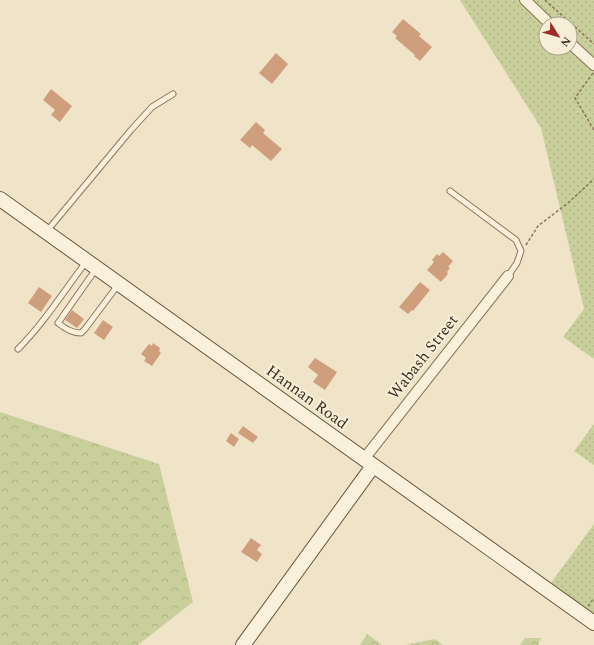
<svg xmlns="http://www.w3.org/2000/svg" width="594" height="645" font-family="Spectral,serif">
  <style>
    .grass { fill: url(#grass-dots); fill-rule: evenodd }
    .forest { fill: url(#forest-crowns) }
    .building { fill: #cf9f7d }
    .lines { fill: none; stroke-linecap: round; stroke-linejoin: round }
    .lane-casing { stroke: #8d765c; stroke-width: 7 }
    .street-casing { stroke: #8d765c; stroke-width: 12 }
    .secondary-casing { stroke: #6f573f; stroke-width: 16 }
    .path { stroke: #8d765c; stroke-width: 1.5; stroke-dasharray: 3 2; stroke-linecap: butt }
    .lane { stroke: #faf1dc; stroke-width: 5 }
    .street { stroke: #faf1dc; stroke-width: 10 }
    .secondary { stroke: #faf1dc; stroke-width: 14 }
    .labels { text-anchor: middle; dominant-baseline: central; stroke-width: 4; stroke-linejoin: round; paint-order: stroke }
    .street-label { font-size: 16px; fill: #3d2e20; stroke: #f7eed8 }
  </style>
  <defs>
    <pattern id="grass-dots" width="8" height="8" patternUnits="userSpaceOnUse"><rect width="8" height="8" fill="#c9cf9b"/><path d="M2 2h.1M6 6h.1" fill="none" stroke="#aeb285" stroke-width="1.8" stroke-linecap="round"/></pattern>
    <pattern id="forest-crowns" width="20" height="18" patternUnits="userSpaceOnUse"><rect width="20" height="18" fill="#c9cf9b"/><path d="M2 6a3 3 0 1 1 6 0M12 15a3 3 0 1 1 6 0" fill="none" stroke="#aeb285"/></pattern>
  </defs>
  <rect width="100%" height="100%" fill="#f0e4c8"/>
  <!-- grass -->
  <path class="grass" d="M460,0H594V359L563,337L584,309L541,128ZM546,24H570V48H546Z
    M594,424V465L574,451Z
    M594,524V614L551,583Z"/>
  <!-- forest -->
  <path class="forest" d="M0,412L159,464L193,602L138,645H0Z
    M367,634L382,645H360Z
    M525,638H541L538,645H520Z
    M435,639L443,645H405Z"/>
  <!-- building -->
  <path class="building" d="M403,19L421,34L419,36L432,47L420,61L414,56L415,55L395,38L397,36L392,32Z
    M276,53L288,64L272,84L259,73Z
    M51,89L72,106L60,122L51,115L55,110L43,100Z
    M256,122L265,130L263,133L282,149L271,161L252,145L250,148L240,140Z
    M443,252L453,261L448,267L450,268L447,272L448,274L441,282L427,270L434,262L432,260L437,254L439,256Z
    M420,282L430,290L413,311L412,310L408,314L399,307Z
    M39,287L52,296L41,312L28,303Z
    M72,310L84,319L77,328L65,320Z
    M103,320L113,327L104,340L94,333Z
    M153,343L160,348L159,351L161,353L152,366L144,361L146,358L141,354L149,344L152,346Z
    M315,358L337,372L325,390L313,382L318,375L308,367Z
    M243,426L258,437L253,443L238,433Z
    M231,433L239,439L234,447L226,441Z
    M251,538L261,545L257,550L262,554L257,562L241,552Z"/>
  <g class="lines">
    <defs>
      <path id="lane" d="M450,191L516,240L521,251L517,263L508,276
        M47,231L131,130L152,107L173,94
        M96,269L58,323C65,328 71,333 81,333L85,329L118,285
        M18,349C44,323 64,291 86,262"/>
      <path id="street" d="M525,0L550,24
        M570,43L594,65
        M364,459L508,276"/>
      <path id="secondary" d="M0,199L594,623
        M243,645L373,466"/>
    </defs>
    <!-- lane casing -->
    <use href="#lane" class="lane-casing"/>
    <!-- street casing -->
    <use href="#street" class="street-casing"/>
    <!-- secondary casing -->
    <use href="#secondary" class="secondary-casing"/>
    <!-- path -->
    <path class="path" d="M545,0L594,44
      M593,73L575,98L594,130
      M526,245L538,226L568,203L594,179
      M588,606L594,598"/>
    <!-- lane -->
    <use href="#lane" class="lane"/>
    <!-- street -->
    <use href="#street" class="street"/>
    <!-- secondary -->
    <use href="#secondary" class="secondary"/>
  </g>
  <g class="labels">
    <!-- street labels -->
    <g class="street-label">
      <text transform="translate(423 357) rotate(-52)">Wabash Street</text>
      <text transform="translate(307 397) rotate(36)">Hannan Road</text>
    </g>
  </g>
  <!-- north arrow -->
  <g transform="translate(558 36) rotate(127)"><circle r="19" fill="#f7eed8" stroke="#ada18e"/>
  <path d="M0-3L7 15L0 10L-7 15Z" fill="#9e2a2b"/>
  <text y="-6" font-size="11" font-weight="bold" text-anchor="middle" fill="#3d2e20">N</text>
  </g>
</svg>
